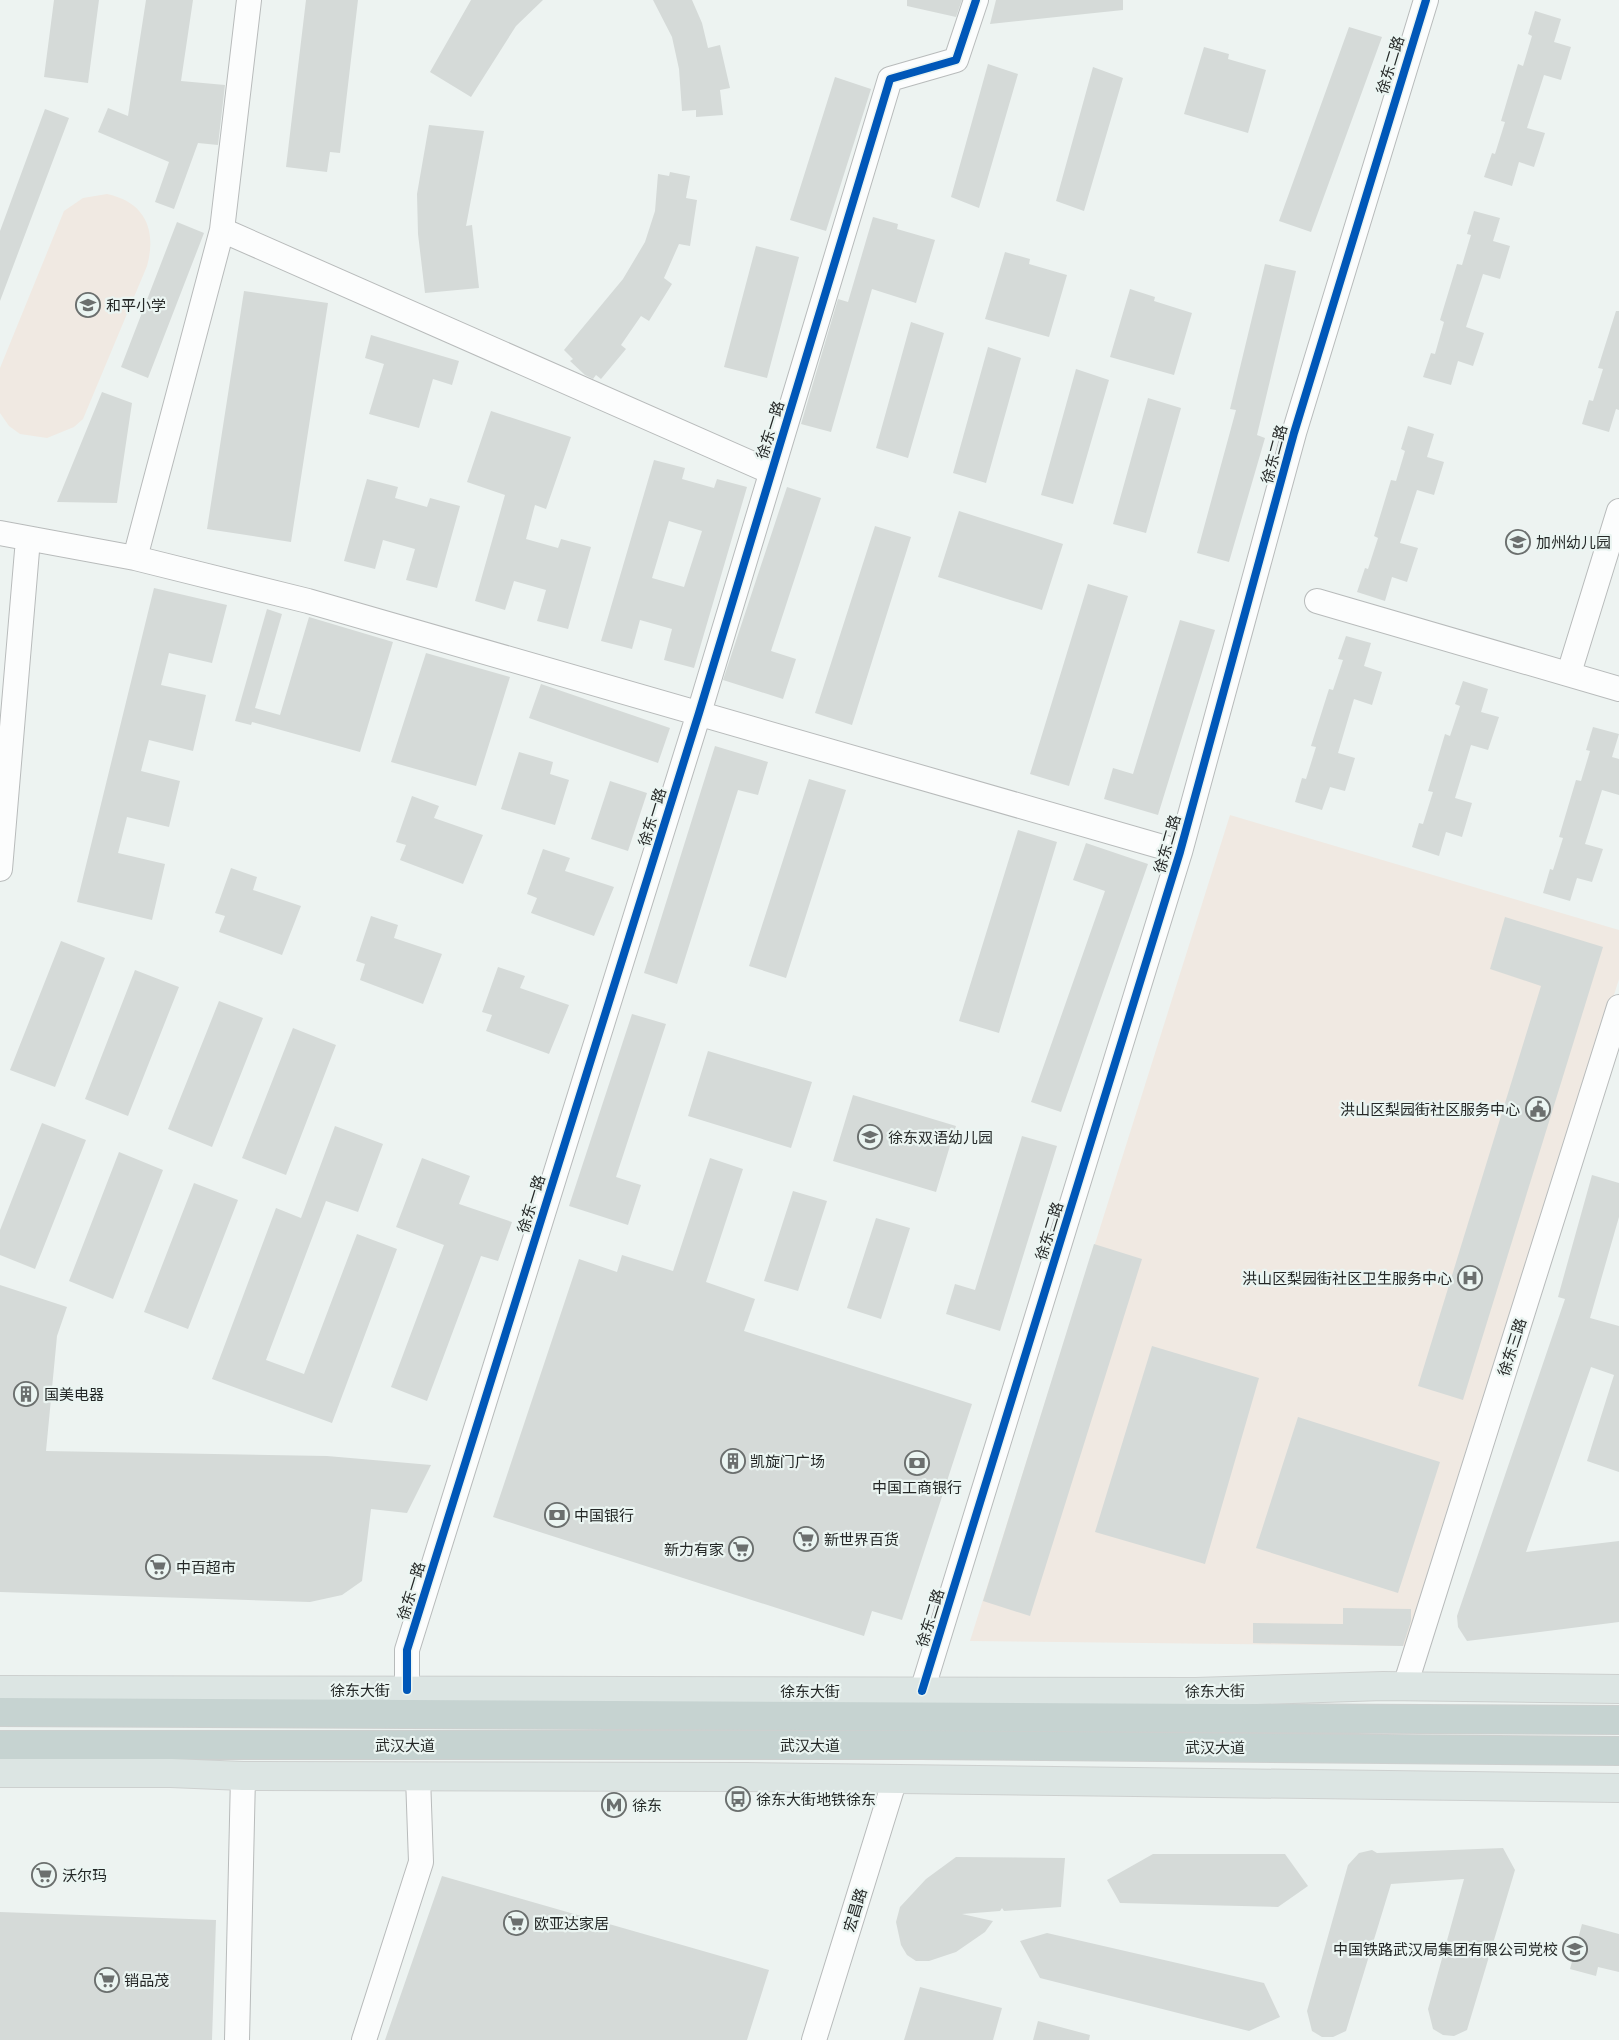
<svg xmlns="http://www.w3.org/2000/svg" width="1619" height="2040" font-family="'Public Sans','Noto Sans SC',sans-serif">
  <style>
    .green { fill: #f0e9e2 }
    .building { fill: #d5dad8; fill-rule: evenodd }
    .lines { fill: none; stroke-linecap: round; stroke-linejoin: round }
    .minor-casing { stroke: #b8bbbb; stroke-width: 26 }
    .major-casing { stroke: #cdd0cf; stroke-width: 30 }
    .highway-casing { stroke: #cdd0cf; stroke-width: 30 }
    .minor { stroke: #fcfdfd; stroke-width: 24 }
    .major { stroke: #dce5e3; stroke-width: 28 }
    .highway { stroke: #c6d3d1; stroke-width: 28 }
    .cycleway-casing { stroke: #ebf5f2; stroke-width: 11 }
    .cycleway { stroke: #0057b8; stroke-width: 8 }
    .labels { text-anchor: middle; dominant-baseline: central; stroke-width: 4.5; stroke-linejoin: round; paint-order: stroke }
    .street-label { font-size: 15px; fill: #252827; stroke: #ebf5f2 }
    .poi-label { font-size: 15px; fill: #252827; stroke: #ebf5f2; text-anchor: start }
  </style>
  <rect width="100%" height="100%" fill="#edf3f1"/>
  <!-- green -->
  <path class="green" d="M107,194C145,202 157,230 147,266L83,419L74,427L47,438L20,434L9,426L0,413V368L64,211L83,198Z
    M1230,815L1619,930V979L1411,1646L970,1641Z"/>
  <!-- building -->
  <path class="building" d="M54,0H99L88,83L44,77Z
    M146,0H193L181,81L225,85L218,145L198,143L174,209L155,202L169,162L98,132L108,108L128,116Z
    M306,0H358L340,153L330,152L327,172L286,167Z
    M471,0H543L516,26L471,97L430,72Z
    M653,0H692L702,23L708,48L720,45L730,88L720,90L723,115L696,117V110L682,111L679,69L672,37Z
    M907,0H962L956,17L907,6Z
    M996,0H1123V10L990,24Z
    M1535,11L1561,19L1554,42L1571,47L1561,80L1544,75L1527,128L1545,133L1534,167L1519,162L1512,186L1484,177L1492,153L1495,154L1505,122L1501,121L1518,64L1523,66L1532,36L1528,34Z
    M1349,27L1382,37L1311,232L1279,221Z
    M1204,47L1229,54L1228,59L1266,70L1248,133L1184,114Z
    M988,64L1018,74L979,208L951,197Z
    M1093,67L1123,78L1084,211L1056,201Z
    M835,77L871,89L826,231L790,220Z
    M45,109L69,118L0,301V231Z
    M429,125L484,131L466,226L472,225L479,288L425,293L418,234L417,194Z
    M670,172L690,176L686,198L697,200L690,246L679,244L664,278L672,284L649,321L641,316L621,345L626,349L601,379L596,375L593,379L585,375L570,361L573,359L564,350L623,279L645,242L655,211L658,174L669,176Z
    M1474,211L1500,218L1493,241L1510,246L1500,279L1483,274L1466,327L1484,333L1473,366L1458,361L1451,385L1423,377L1431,353L1435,354L1444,322L1440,320L1457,264L1462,265L1471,235L1467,234Z
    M873,217L898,224L897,229L935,240L916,303L872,289L831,432L801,424L838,299L848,302Z
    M177,222L204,233L148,378L121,367Z
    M756,246L799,257L767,378L724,367Z
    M1005,252L1030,259L1029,264L1067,275L1049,337L985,319Z
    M1265,264L1296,271L1257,435L1265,438L1229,562L1197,553L1236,410L1230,409Z
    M1130,289L1155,297L1154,301L1192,313L1174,375L1110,357Z
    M244,291L328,303L291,542L207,529Z
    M1616,311H1619V410L1616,409L1609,432L1582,424L1589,400L1593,401L1603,369L1598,368Z
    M911,322L944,333L908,458L876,448Z
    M371,335L459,361L452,385L433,379L419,428L369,414L384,364L365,358Z
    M988,347L1021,358L986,483L953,473Z
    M1076,369L1109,380L1073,504L1041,495Z
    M102,392L132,403L117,503L57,502Z
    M1148,398L1181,408L1146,533L1113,524Z
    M491,411L571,437L546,509L535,505L526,539L558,548L561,539L591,547L568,629L537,621L546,590L514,581L505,610L475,601L505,495L467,482Z
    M1408,426L1434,434L1427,457L1444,462L1434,495L1417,490L1400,543L1418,548L1407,582L1392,577L1385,601L1357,592L1365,568L1368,569L1378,538L1374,536L1391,480L1396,481L1405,451L1401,449Z
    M654,460L685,468L682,479L714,488L717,479L747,487L694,668L664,660L672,629L640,620L632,649L601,641ZM669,521L702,531L684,587L652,578Z
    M367,479L398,487L395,498L427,507L430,498L460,506L437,588L406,580L415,549L383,540L375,569L344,561Z
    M787,487L821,498L771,651L796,659L783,699L723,680Z
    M959,511L1063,544L1042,610L938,577Z
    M875,526L911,537L852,725L815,713Z
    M1088,584L1128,596L1069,786L1030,774Z
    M154,588L227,605L212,663L169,653L161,685L206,695L193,751L149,740L141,771L180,781L169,827L127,817L118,853L165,864L152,920L77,902Z
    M267,609L282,614L255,708L280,715L309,617L393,642L360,752L252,722L251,725L235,721Z
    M1180,620L1215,630L1158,815L1104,799L1113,768L1133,774Z
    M1346,636L1371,643L1364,666L1382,672L1372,705L1354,699L1338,753L1355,758L1345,791L1330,787L1322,810L1295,802L1302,778L1306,779L1316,747L1311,746L1329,689L1333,690L1343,660L1338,659Z
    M426,653L510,677L476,786L391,762Z
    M1463,681L1488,689L1481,712L1499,717L1488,750L1471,745L1455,798L1472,803L1462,837L1446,832L1439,856L1412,847L1419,823L1423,824L1433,792L1428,791L1445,734L1450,736L1460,706L1455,704Z
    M541,684L670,728L658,763L529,718Z
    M1593,727L1619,734L1612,757L1619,759V795L1602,790L1585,844L1603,849L1592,882L1577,878L1570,901L1543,893L1550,869L1553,870L1563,838L1559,837L1576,780L1581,781L1590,751L1586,750Z
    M715,746L768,762L758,795L738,790L677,984L644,973Z
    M519,752L553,762L550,774L569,780L555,825L501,809Z
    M809,779L846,790L786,978L749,966Z
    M610,781L647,793L628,851L591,839Z
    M412,796L439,806L434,818L483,835L463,884L400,860L406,845L396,842Z
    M1018,830L1057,842L999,1033L959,1021Z
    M1086,843L1148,864L1061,1112L1031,1102L1105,891L1073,880Z
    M543,849L570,858L565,871L614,887L594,936L531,913L537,898L527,894Z
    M231,868L257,877L253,890L301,906L282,955L219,932L225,916L215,913Z
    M371,916L398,925L394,938L442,954L423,1004L360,980L365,964L356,961Z
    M1505,917L1603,947L1463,1400L1418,1386L1541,986L1490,969Z
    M61,941L105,958L55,1087L10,1070Z
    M498,967L525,976L520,988L569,1005L549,1054L486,1031L492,1015L482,1012Z
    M135,970L179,987L128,1116L85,1099Z
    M219,1001L263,1018L212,1147L168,1129Z
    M632,1014L666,1024L616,1177L641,1185L628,1225L569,1206Z
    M293,1028L336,1045L286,1175L242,1158Z
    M708,1051L812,1082L791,1148L688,1116Z
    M853,1095L956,1126L936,1192L833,1161Z
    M42,1123L86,1140L35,1269L0,1255V1230Z
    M335,1126L383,1144L358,1212L326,1201L266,1360L304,1374L357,1234L397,1249L332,1423L212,1379L276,1208L301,1218Z
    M1022,1136L1057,1146L1000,1331L946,1314L955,1284L975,1290Z
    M119,1152L163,1170L113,1299L69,1281Z
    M422,1158L470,1176L459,1204L512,1222L498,1261L481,1256L427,1401L391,1387L444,1245L396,1227Z
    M710,1158L743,1169L706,1282L755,1299L744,1331L972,1404L902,1620L872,1611L864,1636L493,1517L579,1259L617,1272L622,1255L673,1271Z
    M1592,1175L1619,1183V1217L1590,1318L1619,1326V1472L1587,1461L1614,1375L1591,1367L1526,1552L1619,1541V1622L1467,1641L1458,1627L1457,1616L1565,1299L1558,1297Z
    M194,1183L238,1200L188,1329L144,1312Z
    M793,1191L827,1201L798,1291L764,1281Z
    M876,1218L910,1228L881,1319L847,1308Z
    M1094,1244L1142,1259L1030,1616L983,1601Z
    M0,1285L67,1307L57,1336L46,1451L327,1456L431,1465L407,1513L371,1509L362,1581L342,1595L310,1602L0,1592Z
    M1152,1346L1259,1378L1205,1564L1095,1532Z
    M1298,1417L1440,1462L1398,1593L1256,1548Z
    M1343,1608L1411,1609V1621L1403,1646L1253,1643V1623L1343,1624Z
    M1503,1848L1515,1870L1467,2030L1454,2036L1443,2035L1433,2029L1428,2009L1464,1879L1391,1884L1346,2031L1333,2037H1322L1312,2031L1307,2011L1348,1865L1359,1853L1372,1850L1377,1853Z
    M1153,1854H1285L1308,1886L1278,1907L1120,1903L1107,1880Z
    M956,1857L1065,1858L1061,1907L1004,1911L1002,1908L1000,1911L962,1914L993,1921L985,1932L956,1952L929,1961H916L907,1955L901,1945L896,1922L900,1907L926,1879Z
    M442,1876L769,1970L747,2040H385Z
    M0,1912L216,1920L212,2040H0Z
    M1582,1924L1619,1934V1972L1598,1967L1596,1976L1570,1969Z
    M1047,1933L1264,1983L1280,2017L1249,2031L1040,1978L1020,1941Z
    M920,1987L1002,2008L993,2040H904Z
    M1038,2021L1090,2035L1089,2040H1033Z"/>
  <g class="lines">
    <defs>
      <path id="minor" d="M222,230L771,472
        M0,533L135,558L308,601L1180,852
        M135,558L222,230L249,0
        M1317,601L1619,689
        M1569,673L1619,511
        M0,869L28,539
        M1405,1686L1619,1007
        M407,1690V1650L699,713L890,79L956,60L976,0
        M922,1691L1180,852L1294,433L1426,0
        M237,2040L243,1776
        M364,2040L421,1862L418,1777
        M814,2040L895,1779"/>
      <path id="major" d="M0,1690L1196,1692L1383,1686L1619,1689
        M0,1773H171L243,1776L746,1777L1619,1788"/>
      <path id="highway" d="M0,1712L1619,1720
        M0,1745H920L1619,1751"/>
    </defs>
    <!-- minor casing -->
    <use href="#minor" class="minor-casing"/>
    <!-- major casing -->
    <use href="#major" class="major-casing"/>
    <!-- highway casing -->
    <use href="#highway" class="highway-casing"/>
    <!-- minor -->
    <use href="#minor" class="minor"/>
    <!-- major -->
    <use href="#major" class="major"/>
    <!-- highway -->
    <use href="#highway" class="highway"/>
    <defs>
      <path id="cycleway" d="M407,1690V1650L699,713L890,79L956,60L976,0
        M922,1691L1180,852L1294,433L1426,0"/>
    </defs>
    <!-- cycleway casing -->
    <use href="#cycleway" class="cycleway-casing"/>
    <!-- cycleway -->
    <use href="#cycleway" class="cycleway"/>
  </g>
  <!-- icons -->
  <defs>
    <symbol id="school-ring" viewBox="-11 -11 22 22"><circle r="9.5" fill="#ebf5f2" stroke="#6b6f6e" stroke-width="1.5"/><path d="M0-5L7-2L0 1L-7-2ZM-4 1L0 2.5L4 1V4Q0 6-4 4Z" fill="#6b6f6e"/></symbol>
    <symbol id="civic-ring" viewBox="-11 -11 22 22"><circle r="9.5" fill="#ebf5f2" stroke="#6b6f6e" stroke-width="1.5"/><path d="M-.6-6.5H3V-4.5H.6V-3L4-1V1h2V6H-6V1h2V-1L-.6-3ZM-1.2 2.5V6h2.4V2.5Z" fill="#6b6f6e"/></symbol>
    <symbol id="hospital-ring" viewBox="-11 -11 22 22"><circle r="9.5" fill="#ebf5f2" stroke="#6b6f6e" stroke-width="1.5"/><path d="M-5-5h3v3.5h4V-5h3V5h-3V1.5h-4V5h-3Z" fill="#6b6f6e"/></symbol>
    <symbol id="building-ring" viewBox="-11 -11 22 22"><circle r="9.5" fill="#ebf5f2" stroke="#6b6f6e" stroke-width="1.5"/><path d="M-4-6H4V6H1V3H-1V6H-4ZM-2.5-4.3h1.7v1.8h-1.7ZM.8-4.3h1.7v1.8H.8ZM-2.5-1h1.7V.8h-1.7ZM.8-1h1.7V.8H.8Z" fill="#6b6f6e"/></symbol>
    <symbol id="bank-ring" viewBox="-11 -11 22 22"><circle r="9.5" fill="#ebf5f2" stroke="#6b6f6e" stroke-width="1.5"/><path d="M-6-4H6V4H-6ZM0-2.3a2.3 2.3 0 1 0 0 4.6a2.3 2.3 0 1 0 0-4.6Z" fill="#6b6f6e"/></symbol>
    <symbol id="supermarket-ring" viewBox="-11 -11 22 22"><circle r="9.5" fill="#ebf5f2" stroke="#6b6f6e" stroke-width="1.5"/><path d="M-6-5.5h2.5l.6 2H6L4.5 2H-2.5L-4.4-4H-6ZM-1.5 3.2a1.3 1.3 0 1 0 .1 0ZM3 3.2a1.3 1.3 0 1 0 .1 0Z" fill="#6b6f6e"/></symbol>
    <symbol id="bus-ring" viewBox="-11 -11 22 22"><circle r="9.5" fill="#ebf5f2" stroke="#6b6f6e" stroke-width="1.5"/><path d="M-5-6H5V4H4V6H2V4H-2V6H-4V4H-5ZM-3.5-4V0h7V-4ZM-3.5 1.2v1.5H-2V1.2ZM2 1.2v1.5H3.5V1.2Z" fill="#6b6f6e"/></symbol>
    <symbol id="metro-ring" viewBox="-11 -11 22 22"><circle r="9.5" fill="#ebf5f2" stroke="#6b6f6e" stroke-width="1.5"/><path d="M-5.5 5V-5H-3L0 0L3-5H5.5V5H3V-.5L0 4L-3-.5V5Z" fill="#6b6f6e"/></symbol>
    <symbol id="university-ring" viewBox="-11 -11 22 22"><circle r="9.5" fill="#ebf5f2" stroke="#6b6f6e" stroke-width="1.5"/><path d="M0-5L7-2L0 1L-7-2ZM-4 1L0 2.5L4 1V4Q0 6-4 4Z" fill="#6b6f6e"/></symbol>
  </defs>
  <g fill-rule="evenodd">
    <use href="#school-ring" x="74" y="291" width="28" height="28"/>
    <use href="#school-ring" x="1504" y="528" width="28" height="28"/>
    <use href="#civic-ring" x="1524" y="1095" width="28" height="28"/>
    <use href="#school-ring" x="856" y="1123" width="28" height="28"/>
    <use href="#hospital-ring" x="1456" y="1264" width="28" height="28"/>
    <use href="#building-ring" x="12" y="1380" width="28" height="28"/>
    <use href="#building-ring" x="719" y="1447" width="28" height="28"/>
    <use href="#bank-ring" x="903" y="1449" width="28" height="28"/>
    <use href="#bank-ring" x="543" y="1501" width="28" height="28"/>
    <use href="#supermarket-ring" x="792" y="1525" width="28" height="28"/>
    <use href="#supermarket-ring" x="727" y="1535" width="28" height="28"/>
    <use href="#supermarket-ring" x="144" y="1553" width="28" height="28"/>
    <use href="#bus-ring" x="724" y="1785" width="28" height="28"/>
    <use href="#metro-ring" x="600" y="1791" width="28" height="28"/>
    <use href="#supermarket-ring" x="30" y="1861" width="28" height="28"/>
    <use href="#supermarket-ring" x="502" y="1909" width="28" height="28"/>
    <use href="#university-ring" x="1561" y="1935" width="28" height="28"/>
    <use href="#supermarket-ring" x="93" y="1966" width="28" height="28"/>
  </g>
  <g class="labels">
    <!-- street labels -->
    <g class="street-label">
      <text transform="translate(1390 65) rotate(-73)">徐东二路</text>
      <text transform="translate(770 430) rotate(-73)">徐东一路</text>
      <text transform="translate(1274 454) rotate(-75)">徐东二路</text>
      <text transform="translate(652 817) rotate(-73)">徐东一路</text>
      <text transform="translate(1167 844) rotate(-74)">徐东二路</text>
      <text transform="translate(531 1204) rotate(-73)">徐东一路</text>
      <text transform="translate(1049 1231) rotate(-73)">徐东二路</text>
      <text transform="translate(1512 1347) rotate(-72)">徐东三路</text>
      <text transform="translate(411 1591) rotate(-73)">徐东一路</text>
      <text transform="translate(930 1618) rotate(-73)">徐东二路</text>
      <text x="360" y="1690">徐东大街</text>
      <text x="810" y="1691">徐东大街</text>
      <text transform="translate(1215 1691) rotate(-1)">徐东大街</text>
      <text x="405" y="1745">武汉大道</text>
      <text x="810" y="1745">武汉大道</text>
      <text x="1215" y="1747">武汉大道</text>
      <text transform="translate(855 1910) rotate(-73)">宏昌路</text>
    </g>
    <!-- poi labels -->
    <g class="poi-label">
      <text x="106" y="305">和平小学</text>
      <text x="1536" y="542">加州幼儿园</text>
      <text x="1520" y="1109" text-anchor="end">洪山区梨园街社区服务中心</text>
      <text x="888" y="1137">徐东双语幼儿园</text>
      <text x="1452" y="1278" text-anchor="end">洪山区梨园街社区卫生服务中心</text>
      <text x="44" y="1394">国美电器</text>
      <text x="750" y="1461">凯旋门广场</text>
      <text x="917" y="1487" text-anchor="middle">中国工商银行</text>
      <text x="574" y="1515">中国银行</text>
      <text x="824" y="1539">新世界百货</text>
      <text x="724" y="1549" text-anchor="end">新力有家</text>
      <text x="176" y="1567">中百超市</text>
      <text x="756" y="1799">徐东大街地铁徐东</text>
      <text x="632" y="1805">徐东</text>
      <text x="62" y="1875">沃尔玛</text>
      <text x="534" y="1923">欧亚达家居</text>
      <text x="1558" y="1949" text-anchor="end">中国铁路武汉局集团有限公司党校</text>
      <text x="124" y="1980">销品茂</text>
    </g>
  </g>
</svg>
